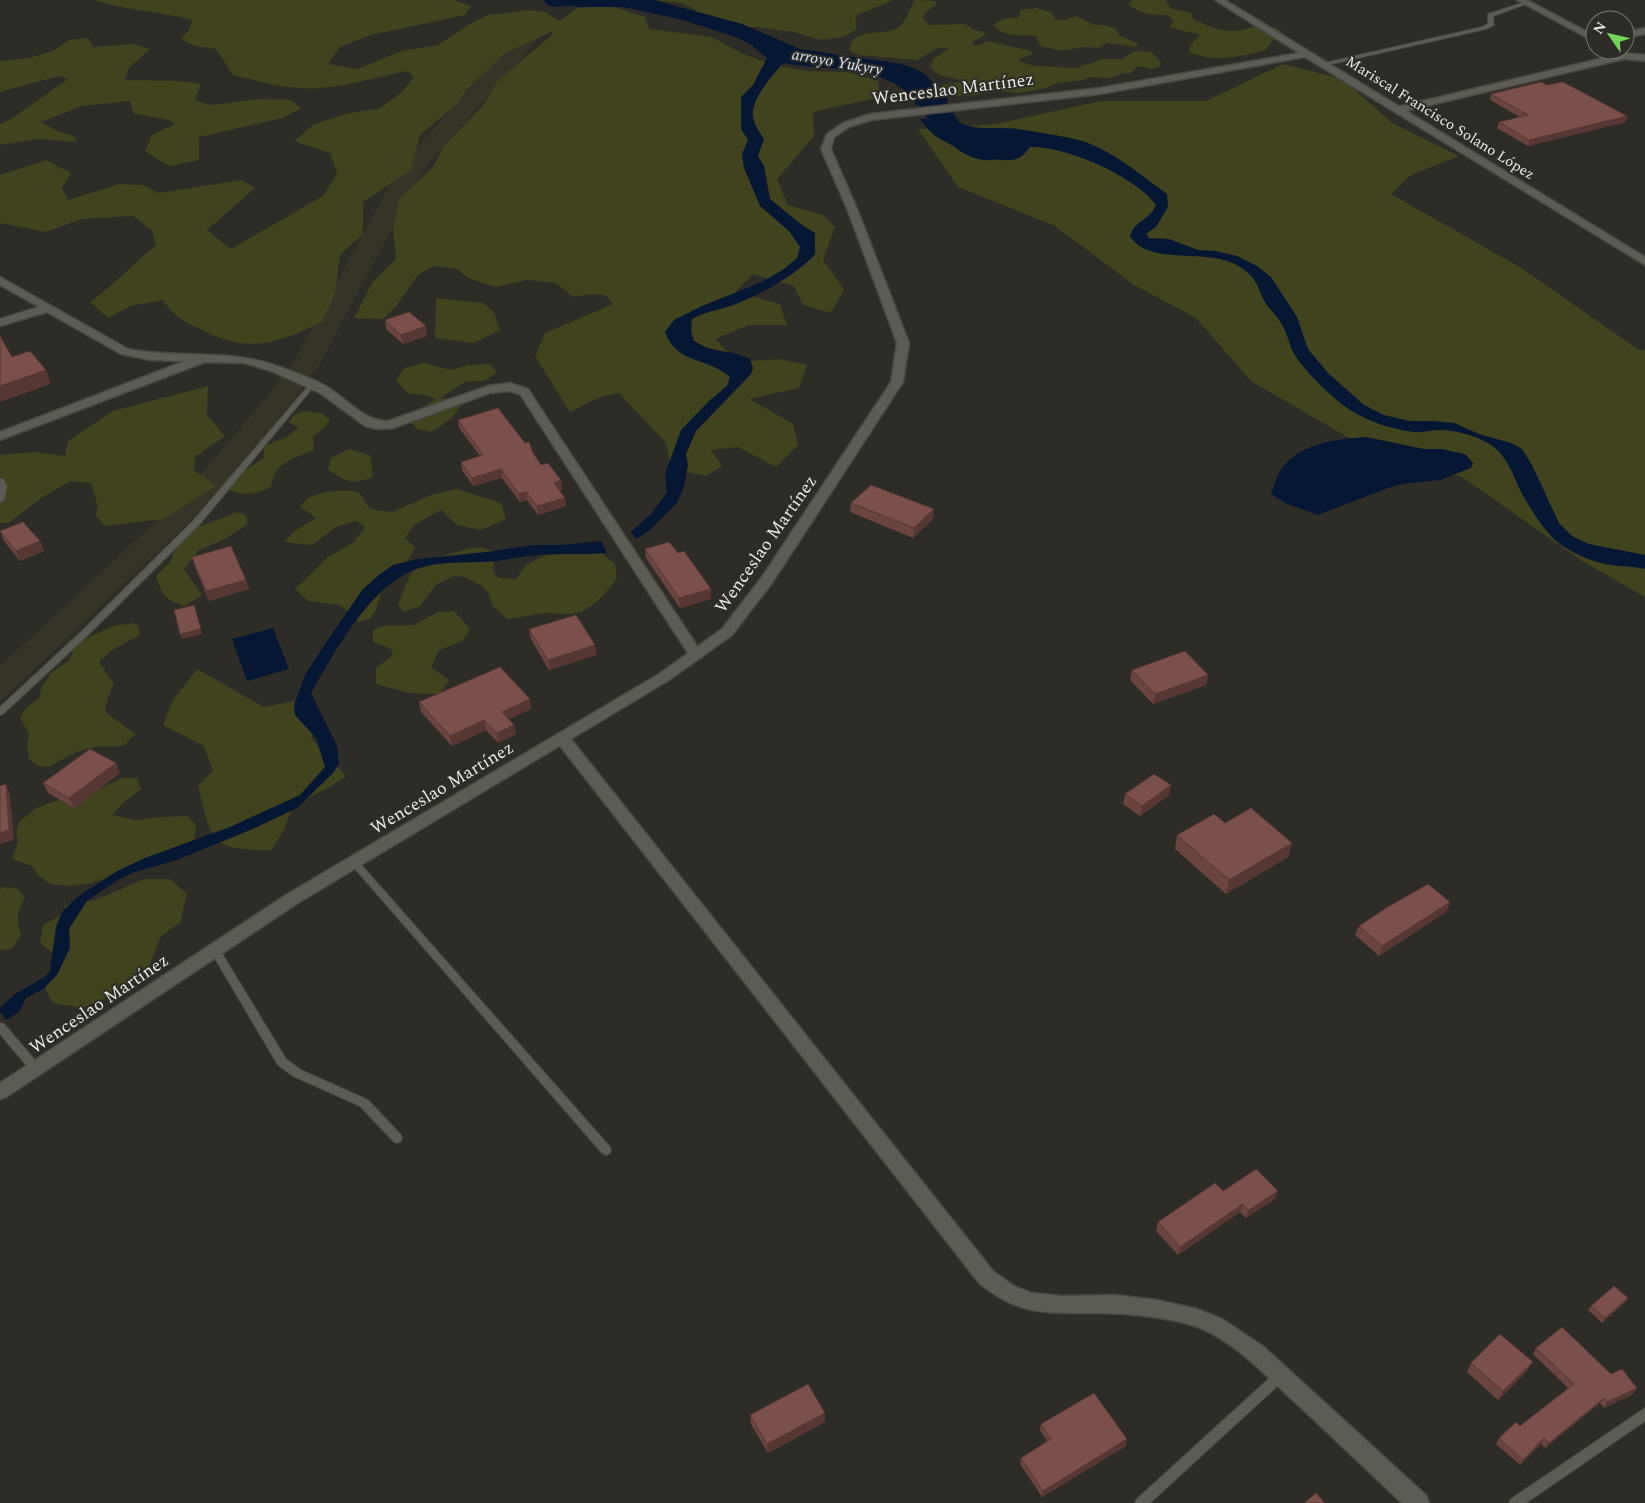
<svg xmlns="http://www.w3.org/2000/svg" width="1645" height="1503" font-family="Spectral,serif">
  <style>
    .built { fill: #363327 }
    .green { fill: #40431d }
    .water { fill: #061734 }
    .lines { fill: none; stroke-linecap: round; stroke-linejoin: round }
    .river { fill: #061734; fill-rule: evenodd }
    .lane-casing { stroke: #484742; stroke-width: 2 }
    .street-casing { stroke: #484742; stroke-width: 3 }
    .secondary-casing { stroke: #484742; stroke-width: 3 }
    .lane { fill: #5c5b54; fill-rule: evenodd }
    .street { fill: #5c5b54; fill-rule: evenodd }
    .secondary { fill: #5c5b54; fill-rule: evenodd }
    .wall { fill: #6a4440 }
    .shaded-wall { fill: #563734 }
    .building { fill: #7b4f4b; stroke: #563734 }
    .labels { text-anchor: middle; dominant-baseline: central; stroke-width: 4; stroke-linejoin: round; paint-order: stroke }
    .far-street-label { font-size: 15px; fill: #e9e8e4; stroke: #2d2c26 }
    .far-water-label { font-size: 16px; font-style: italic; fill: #d4e3fb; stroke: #2d2c26 }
    .street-label { font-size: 18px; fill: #e9e8e4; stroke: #2d2c26 }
  </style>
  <rect width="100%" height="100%" fill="#2d2c26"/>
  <!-- built -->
  <path class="built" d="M525,28L545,31L423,170L320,364L293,401L205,507L0,702V666L180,499L267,396L295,359L400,166Z"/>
  <!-- green -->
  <path class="green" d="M95,0H453L471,6L465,15L371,35L340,47L328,64L357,69L402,51L438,45L470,24L488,15L530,10L545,12L560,21L577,8L610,6L645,17L649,29L712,37L743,54L774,65L807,71L847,72L878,81L880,97L813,112L814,136L777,179L788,205L823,215L835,227L823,260L844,289L831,313L803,305L794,286L753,274L735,292L780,304L787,325H749L715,339L738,362L779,359L807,365L799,388L750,399L793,424L798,445L776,467L738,447L711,450L722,466L706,476L671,469L666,443L619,393L597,398L570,412L535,356L545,333L613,304L605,295L591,294L573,297L556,283L527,280L495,287L468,278L457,269L434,266L418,275L397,305L383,319L354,318L372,283L396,259L393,230L399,199L433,167L444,146L484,104L498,80L551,36L553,31L505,53L467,90L457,104L420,135L411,170L363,202V234L340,255L335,294L322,322C274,345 248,354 198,328C180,319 175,317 163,300L131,306L108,318L90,302C114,285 133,264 156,245L152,230L133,216L82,219L46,232L0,223V175L46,160L71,173L62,188L68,200L119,184L143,185L159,193L241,180L255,188L207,230L231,249L323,196L337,174L330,153L294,141L313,125L345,114L380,108L402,92L414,77L407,71C372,78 333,91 297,88C275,86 254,80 233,75L216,49L195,46L181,39L189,30L192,20C159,11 127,11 95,0Z
    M654,0H894L857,15L855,20L857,23L856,30L844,37L821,40L793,32L757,27H741L698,14L693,8L681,3Z
    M915,0L936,1V5L926,12L923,18L929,25L965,24L974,30L982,31L986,35L973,41L972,45H980L987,41L1031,51L1033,54L1019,59L1020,62L1035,66L1076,68L1103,59H1122L1133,52L1141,51L1151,52L1161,62L1159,67L1151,69L1138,66L1131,73H1124L1111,78L1089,77L1084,80L1058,83L1046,88L1019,93L991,90L977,95L954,96H944L939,93L937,88C944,82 954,86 961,80L939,75L930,67L933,59L950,48H937L918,60L859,55L850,51C849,26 885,37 899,27C906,22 910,8 915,0Z
    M1132,0H1165L1172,9L1192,13L1193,19C1206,25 1216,30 1230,31C1252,32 1259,17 1283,32L1271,42L1266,50C1240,57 1214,63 1189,52L1191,44L1200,35L1169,27L1174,21L1167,15C1151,15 1140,14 1128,4Z
    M1037,8L1052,13L1055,19L1064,20L1076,16L1095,25H1104L1116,29L1120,36L1137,43L1138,47L1108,43L1097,48L1084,47L1061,51L1040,46L1036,36C1020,35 1005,38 993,25L1003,19L1019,17L1020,10Z
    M88,38L93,47L134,44L150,49L129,68L125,80C151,81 176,79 201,84L195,100L210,105L261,99L291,100L301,108L283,118L199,137V160L169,166L145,151L152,135L175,124L169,120L133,113L130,101L82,106L41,122L55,130L74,136L77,142L38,139L0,145V124L11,119L68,79L59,76L0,92V61L29,58L53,51L69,40Z
    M1283,64L1343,79L1392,123L1459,156L1411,175L1391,194L1523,269L1639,350H1645V597L1582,561L1462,477L1356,442L1251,381L1196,318L1134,285L1055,226L958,187L918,129L996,124L1101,101H1206Z
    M436,298L483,303L494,312L500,330L474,343L435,338Z
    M424,363L451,370L468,365L490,364L497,372L485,381H467L438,399L451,398L462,404L452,418L432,432L417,429L407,418L436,399L423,395L407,393L396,380L404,368Z
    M208,386L207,415L225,436L195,457L194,470L216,486L164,519L105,526L95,515L98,507L91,483L70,481L40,499L8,523H0V455L33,452L65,456L68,441L113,411Z
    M306,411L324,414L330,421L324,428L313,437L314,450C293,459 275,461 271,487C257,494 243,496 229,490L230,480L264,458V446L287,437L298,428L289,422L294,415Z
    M349,449L370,455L373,477C352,485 345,482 328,469L331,458Z
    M457,489L501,503L506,519L481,530L457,525L441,510L414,525L405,538L415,548L403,568L381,593L376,610L370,619L359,622L340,605L308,601L295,589L328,557L353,543L365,527L356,521L336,527L312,545L284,542L296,530L316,518L300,507C302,505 305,500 308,498C320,491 345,489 359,492L370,509L392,512L434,494Z
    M237,512L246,515L248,524L225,539L199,550L184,569L202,595L185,606C165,600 162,595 156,576L170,562L174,552L191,530Z
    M479,547L495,552L493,571L498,578L516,579L526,565L552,552L594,550L603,554L615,564L617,578C605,594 591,613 569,614C561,614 553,613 546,613C533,614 521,618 507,619L493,606L488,593L481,585L464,577L455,576L437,584L420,606L404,612L398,605C401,598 409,575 412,572C423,560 463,549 479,547Z
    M454,611L470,629L463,641L439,650L431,667L449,680L440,694L409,693L376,684V668L393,655L391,649L373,642V630L383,626L414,625L438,612Z
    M133,623L138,626L140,635L112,650L99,662L114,684L108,697L105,711C114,720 125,725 135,734L125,745L112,747L100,746L79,751L48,767L37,765L29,759L27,745L29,734L20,718L25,709L39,698L41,688L52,672L70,660L75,643L114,626Z
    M197,669L264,707L308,698L321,714L311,738L346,776L330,787L293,805L284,830L271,851C256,849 235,851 221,843C207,835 202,800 198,785L213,771L204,746L163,725L173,700Z
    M122,778H137L141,789L124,802L112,815L136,820L164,817L187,816L196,825L194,840L177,856L91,883L71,886L50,884L37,874L32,866L12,859L18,842L16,833L19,822L36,808L69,796L91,793Z
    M145,879H170L187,894L180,923L161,936L145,977L103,999L82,1008L53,1003L45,988L57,969V956L40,943L43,925L64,914L66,905L95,900Z
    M4,887L17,888L25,897C17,911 16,919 21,935L12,949L0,950V889Z"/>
  <!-- water -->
  <path class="water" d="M583,0H654L742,24L800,49L901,64C925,71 934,77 940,102L915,105L910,86C868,65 827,71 783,63C772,76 756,94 753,110C751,120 759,132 764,139L758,156L764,166L770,199L802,225L815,233V254C798,274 761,294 736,304C721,310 706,311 692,319L691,331L694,341C715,354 730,349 750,359L753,368L751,374L696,431L686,454L688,465L684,486L677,503L650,530L636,539L631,532L652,513L667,492L665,474L681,430L709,401L727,386L730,377C706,356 677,365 665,332L674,320L702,306L762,282L784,269L797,258L800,247L789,231L760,206L744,168L742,154L748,140L741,129V97L753,85L767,58L750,44L738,38L683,20L624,7H574Z
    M948,116C969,133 993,126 1018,129C1037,132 1057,135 1075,139C1110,148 1138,173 1167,194L1168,207L1156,227L1147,233L1148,238L1169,239L1198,250L1215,251L1237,256L1257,266L1271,277L1297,317L1308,349L1328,373L1364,405L1384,415L1410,421H1433L1454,423L1479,434L1511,443L1522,449L1532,465L1559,523L1572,536L1589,544L1645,555V569C1634,566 1622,567 1611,565C1595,563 1569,552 1556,541C1543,529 1530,508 1521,492C1514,477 1507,457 1494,447C1481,437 1457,430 1440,430C1431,430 1423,433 1414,432C1392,429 1369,422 1350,410C1332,398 1308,374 1296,357C1289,347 1288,333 1281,323C1277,316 1271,311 1267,305C1259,294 1260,284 1248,273C1216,242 1151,270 1130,236C1135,220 1150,220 1156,205C1135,176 1066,146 1030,147C1027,151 1023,156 1019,158C1001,167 947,146 933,134C928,130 924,124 920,119Z
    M1366,437L1424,449H1441L1465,454L1473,463L1471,468L1440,480L1402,484L1388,488L1318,515L1285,503L1271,494C1273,488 1275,481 1278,475C1294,444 1335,439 1366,437Z
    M601,541L607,553C584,555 561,553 538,555C525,556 511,559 497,561C468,564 435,559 407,573C365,595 334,653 311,693L337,746L339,763L334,772L297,808L255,828L177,860L135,872L118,880L87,901L69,929L70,948L57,975L43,989L26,998L19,1012L7,1020L0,1012V1008L15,994L46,976L50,971L56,927L62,912L76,898L117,871L145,858L230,827L300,795L325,767L316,738L295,715L294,705L305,675L323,647L363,589L380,574L393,565L418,559L486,552L534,545H560Z
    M273,628L289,669L247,681L232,639Z"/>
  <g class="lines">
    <!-- river -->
    <path class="river" d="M544,0H585L582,5L556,7L547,5Z
      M885,61C905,66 936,82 948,99L946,106C956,113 958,123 966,130C978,139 995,141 1003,153L999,159C971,166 946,143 932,122C928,117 922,113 918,108L920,101L894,83L876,75L872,69L876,63Z"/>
    <defs>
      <path id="lane" d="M1525,2L1529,3L1493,16L1494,25L1486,29L1323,66L1320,64L1482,27L1488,24V14Z
        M312,383L314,384V386L199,525L89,634L3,714L0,715V707L83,630L193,521L310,384Z
        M0,479H3L7,486L4,500L0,502Z
        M354,859L357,860L610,1147L611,1150L610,1153L606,1155L602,1153L351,864L349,862L351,860Z
        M215,946L218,947L286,1059L301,1070L368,1100L401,1135L402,1138L401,1141L397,1143L393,1141L360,1106L293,1076L278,1065L210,950L212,947Z
        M0,1023L4,1024L40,1066L41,1069L40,1072L36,1073L32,1072L0,1034Z
        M1280,1370L1284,1372L1286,1376L1284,1380L1150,1503H1135L1137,1499L1276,1372Z
        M1645,1408V1421L1526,1503H1509L1511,1499Z"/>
      <path id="street" d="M1517,0H1527L1595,36V42Z
        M1645,28V34L1625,38V32Z
        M1624,53L1645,55V61L1624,59L1397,113L1392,110L1397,107Z
        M0,277L128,349C179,359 231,348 280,367C296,373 315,379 329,388C348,400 364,421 388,421L488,386L510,383L528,389L703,655L701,658H691L520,394L509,391L490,393L393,428L377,429L365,426L320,393L271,371L244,363L205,362L0,440V432L185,361L151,360L121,354L47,312L0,326V319L39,307L0,285Z
        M562,733L567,734L993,1271L1014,1286L1031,1293L1062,1296L1115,1295L1157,1300L1197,1309L1222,1319L1264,1347L1426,1495L1429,1503H1402C1367,1470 1332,1437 1297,1404C1266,1376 1234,1340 1195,1326C1166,1317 1134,1314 1104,1313C1052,1312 1023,1319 979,1283L557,742L555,738L557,734Z"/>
      <path id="secondary" d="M1215,0H1225L1645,257V265L1305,57L1100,94L871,120L849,127L834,137L831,149L858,211L909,343L903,382L772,583L732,635L669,680L298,903L6,1097L0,1099V1083L286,895L659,674L722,629L762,577L891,382L897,343L848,211L821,149L827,134L843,123L870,114L1100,88L1299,53Z"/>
    </defs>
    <!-- lane casing -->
    <use href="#lane" class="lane-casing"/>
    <!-- street casing -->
    <use href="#street" class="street-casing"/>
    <!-- secondary casing -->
    <use href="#secondary" class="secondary-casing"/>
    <!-- lane -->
    <use href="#lane" class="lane"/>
    <!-- street -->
    <use href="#street" class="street"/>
    <!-- secondary -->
    <use href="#secondary" class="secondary"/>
  </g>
  <!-- wall -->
  <path class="wall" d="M1547,85L1627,116L1626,122L1528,146L1497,128L1499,122L1520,117L1490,100L1491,94Z
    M385,320L426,326L427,336L403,344L386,329Z
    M458,420L533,453L541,465L561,480L562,489L559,490L565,498L566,506L538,515L527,500L520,502L502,478L473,486L462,470L461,462L480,456L459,428Z
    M851,503L933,519L913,538L850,512Z
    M0,531L40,541L44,551L20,561L4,541Z
    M645,549L711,599L680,608L646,558Z
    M192,557L246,580L249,589L209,601L195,567Z
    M529,629L595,645L596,655L549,670L531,639Z
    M1132,670L1208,675L1206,685L1153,704L1130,680Z
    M530,699L531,709L509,719L514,725L516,734L498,743L486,730L452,746L421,712L419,702Z
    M116,763L120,773L74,808L48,793L43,783Z
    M1171,785L1169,795L1140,816L1123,804L1125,794Z
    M1225,823L1292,843L1288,857L1226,894L1175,849L1177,835Z
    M1450,902L1446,912L1379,956L1355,935L1359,926Z
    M1223,1191L1275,1199L1246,1218L1240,1212L1178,1255L1156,1231L1158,1222Z
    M1628,1298L1625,1302L1602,1323L1588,1310L1591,1306Z
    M1536,1348L1611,1374L1633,1394L1604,1408L1600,1403L1545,1448L1541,1444L1520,1465L1496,1444L1499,1438L1520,1426L1568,1388L1533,1354Z
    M1471,1363L1527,1371L1498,1400L1467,1372Z
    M750,1415L825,1422L768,1453L751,1424Z
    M1041,1424L1126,1446L1042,1497L1020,1464L1021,1458L1047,1441L1040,1430Z"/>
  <!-- shaded-wall -->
  <path class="shaded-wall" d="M1627,116L1626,122L1528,146L1529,140Z
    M426,326L427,336L403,344L401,335Z
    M46,370L51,384L0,402V386Z
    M501,469L502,478L473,486L472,478Z
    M561,480L562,489L555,491L554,483Z
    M526,492L527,500L520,502L519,494Z
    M565,498L566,506L538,515L537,506Z
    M934,509L933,519L913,538L914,528Z
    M40,541L44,551L20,561L16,551Z
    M246,580L249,589L209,601L206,591Z
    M711,589V599L680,608L679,598Z
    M194,605L202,634L182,639L180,634Z
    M595,645L596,655L549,670L548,660Z
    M1208,675L1206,685L1153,704L1155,694Z
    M530,699L531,709L504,722L502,712Z
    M484,720L486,730L452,746L450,736Z
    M514,725L516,734L498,743L497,733Z
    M116,763L120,773L74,808L69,798Z
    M6,784L10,794L14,840L0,844V833Z
    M1171,785L1169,795L1140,816L1142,806Z
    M1292,843L1288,857L1226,894L1229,880Z
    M1450,902L1446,912L1379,956L1382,946Z
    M1278,1191L1275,1199L1246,1218L1249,1210Z
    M1243,1204L1240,1212L1178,1255L1180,1247Z
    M1628,1298L1625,1302L1602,1323L1605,1318Z
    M1533,1362L1527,1371L1498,1400L1503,1391Z
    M1637,1388L1633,1394L1604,1408L1607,1402Z
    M1604,1398L1600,1403L1545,1448L1549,1443Z
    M825,1413V1422L768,1453L767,1444Z
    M1544,1438L1541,1444L1520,1465L1523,1460Z
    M1127,1439L1126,1446L1042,1497L1043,1491Z"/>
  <!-- building -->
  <path class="building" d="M1541,82L1547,85L1563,82L1627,116L1529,140L1499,122L1528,115L1491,94Z
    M409,312L426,326L401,335L385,320Z
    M0,336L12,357L30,351L46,370L0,386Z
    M498,408L525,443L529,442L533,453L541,465L548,463L561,480L554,483L565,498L537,506L526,492L519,494L501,469L472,478L461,462L483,455L458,420Z
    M871,485L934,509L914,528L851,503Z
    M23,522L40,541L16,551L0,531Z
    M669,542L678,553L684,551L711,589L679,598L645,549Z
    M231,546L246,580L206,591L192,557Z
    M194,605L201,629L180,634L174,610Z
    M576,615L595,645L548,660L529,629Z
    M1185,651L1208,675L1155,694L1132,670Z
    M500,667L530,699L502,712L514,725L497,733L484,720L450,736L419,702Z
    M90,749L116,763L69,798L43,783Z
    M1154,774L1171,785L1142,806L1125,794Z
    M6,784L9,830L0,833V786Z
    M1251,808L1292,843L1229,880L1177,835L1214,814L1225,823Z
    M1428,884L1450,902L1382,946L1359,926L1386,908Z
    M1256,1169L1278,1191L1249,1210L1243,1204L1180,1247L1158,1222L1215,1183L1223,1191Z
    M1614,1286L1628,1298L1605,1318L1591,1306Z
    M1562,1327L1611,1374L1622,1369L1637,1388L1607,1402L1604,1398L1549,1443L1544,1438L1523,1460L1499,1438L1516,1422L1520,1426L1574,1384L1536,1348Z
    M1500,1334L1533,1362L1503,1391L1471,1363Z
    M808,1384L825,1413L767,1444L750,1415Z
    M1094,1393L1127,1439L1043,1491L1021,1458L1051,1439L1041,1424Z
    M1316,1493L1325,1503H1304Z"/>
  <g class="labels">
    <!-- far-street labels -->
    <g class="far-street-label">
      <text transform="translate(1440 118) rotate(32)">Mariscal Francisco Solano López</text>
    </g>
    <!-- far-water labels -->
    <g class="far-water-label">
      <text transform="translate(837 62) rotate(10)">arroyo Yukyry</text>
    </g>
    <!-- street labels -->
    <g class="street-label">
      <text transform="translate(953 89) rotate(-7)">Wenceslao Martínez</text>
      <text transform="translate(766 544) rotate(-55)">Wenceslao Martínez</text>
      <text transform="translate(442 788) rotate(-31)">Wenceslao Martínez</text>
      <text transform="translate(99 1004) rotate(-34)">Wenceslao Martínez</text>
    </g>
  </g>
  <!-- north arrow -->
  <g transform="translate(1610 35) rotate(304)"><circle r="24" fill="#2d2c26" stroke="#787772"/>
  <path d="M0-4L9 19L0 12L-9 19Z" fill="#75d25b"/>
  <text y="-8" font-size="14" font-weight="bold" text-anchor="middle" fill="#e9e8e4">N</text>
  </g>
</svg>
